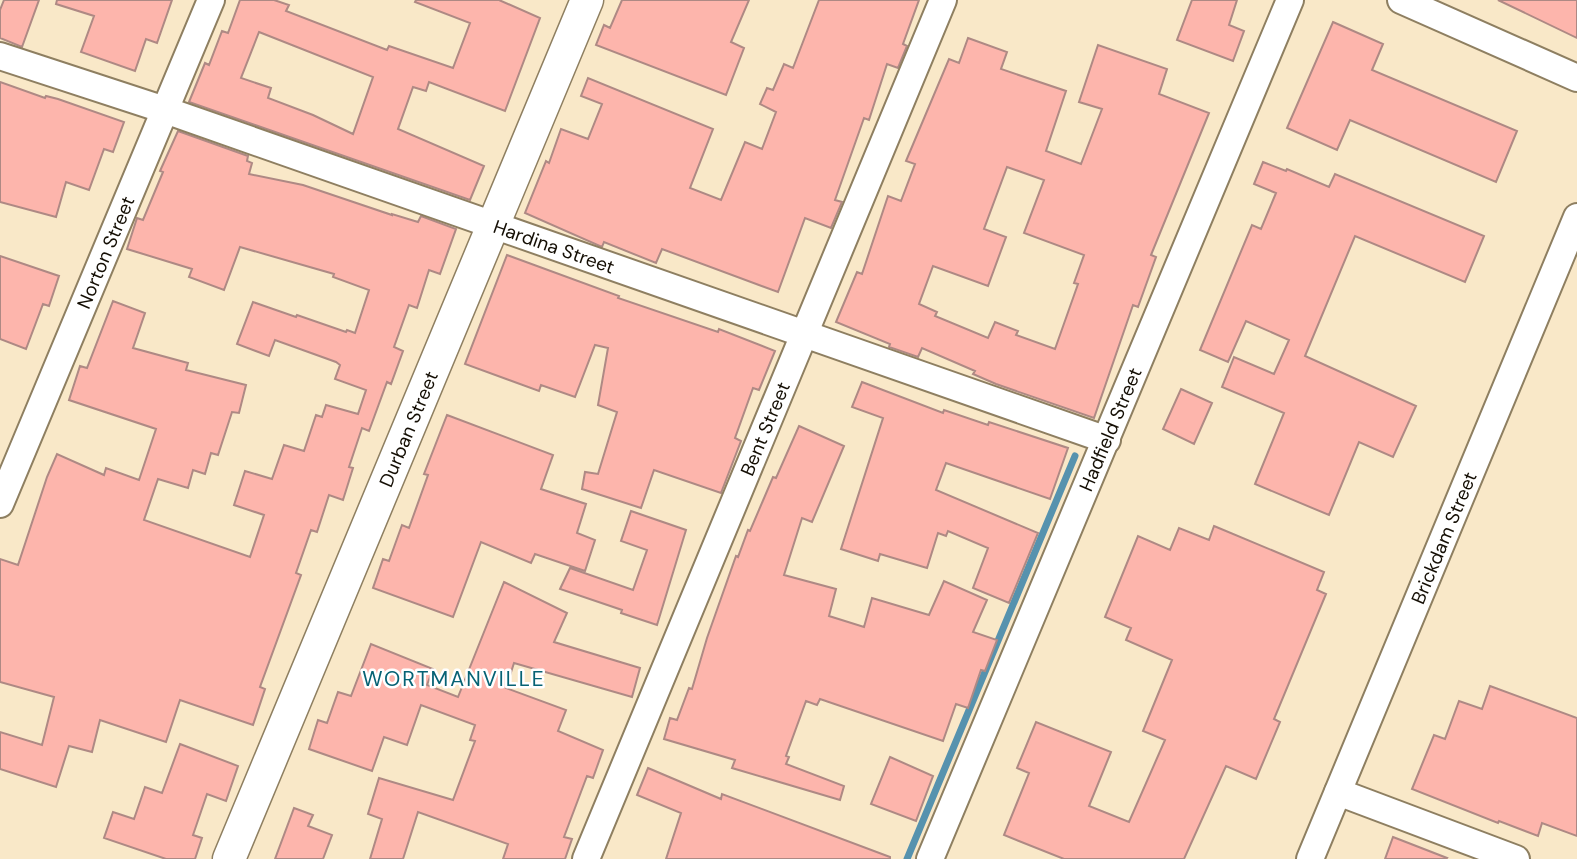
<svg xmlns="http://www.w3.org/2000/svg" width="1577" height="859" font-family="'DM Sans',sans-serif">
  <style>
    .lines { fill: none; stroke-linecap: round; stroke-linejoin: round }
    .stream { stroke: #5692ae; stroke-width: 7 }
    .building { fill: #fdb5ac; stroke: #ae8984; stroke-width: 2; fill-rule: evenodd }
    .minor-casing { stroke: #8e7f61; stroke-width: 30 }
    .tertiary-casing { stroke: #8e7f61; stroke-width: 35 }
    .minor { stroke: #fff; stroke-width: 26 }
    .tertiary { stroke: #fff; stroke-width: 32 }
    .labels { text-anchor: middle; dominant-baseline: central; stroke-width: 5; stroke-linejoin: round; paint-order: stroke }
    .street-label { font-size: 19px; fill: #140e04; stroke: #fff }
    .neighbourhood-label { font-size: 21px; letter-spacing: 2px; fill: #066274; stroke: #fff }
  </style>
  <rect width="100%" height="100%" fill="#f9e8c8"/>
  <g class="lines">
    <!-- stream -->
    <path class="stream" d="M907,859L1075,456"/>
  </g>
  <!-- building -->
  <path class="building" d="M4,0H39L22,47L0,38V10Z
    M57,0H172L157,43L146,39L135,71L81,52L94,16L56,4Z
    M240,0H274L289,5L286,11L387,50L389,46L453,68L470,23L415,2L416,0H499L540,18L505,111L429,82L426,91L413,87L398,129L484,166L470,200L189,102L205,63L209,65L222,31L228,33ZM259,32L373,77L353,134L313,115L268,98L271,88L241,78Z
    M622,0H749L731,42L744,48L726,95L596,45L604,25L610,28Z
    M819,0H919L903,44L907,46L898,68L887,64L869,120L864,118L835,200L842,202L831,228L805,218L778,292L662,249L656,263L604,242L602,247L525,213L546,161L549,163L561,129L588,139L602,104L581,96L588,78L713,129L690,188L721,200L745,142L762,149L776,112L760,104L767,88L773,90L784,64L793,68Z
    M1192,0H1237L1229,25L1244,31L1233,61L1177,40Z
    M1498,0H1577V38Z
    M1333,22L1383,44L1372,70L1517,131L1496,182L1350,120L1337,150L1287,128Z
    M968,38L1007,52L1001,69L1066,91L1046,151L1081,164L1102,109L1079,102L1098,45L1167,69L1159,94L1209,113L1151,255L1156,257L1138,307L1133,305L1094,418L996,384L973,374L975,371L922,348L918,357L889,347L890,344L836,322L857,272L862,274L888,196L901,201L915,164L906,161L949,59L959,63ZM1007,167L1044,180L1024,233L1084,255L1074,283L1078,284L1055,349L1016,335L1018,331L995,322L988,338L935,316L937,312L919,304L933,266L988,286L1006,237L984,229Z
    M0,82L45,98L46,96L58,99L124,122L113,152L104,149L89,190L66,182L56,217L0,202Z
    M178,131L248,156L247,161L252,163L249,174L303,185L392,215V214L418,222L421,216L456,229L440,274L429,270L417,308L409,305L394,347L403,351L391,384L387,382L369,431L362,428L349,467L353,468L343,500L329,495L317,532L311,530L296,573L301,575L260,687L265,689L253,725L180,700L166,742L100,720L92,752L69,746L56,787L0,769V732L42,745L54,697L0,682V559L18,565L47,477L57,454L104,475L106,468L139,480L156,429L69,400L80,366L87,368L113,301L145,313L133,348L188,363L186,370L246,385L239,413L232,412L218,455L211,453L205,474L193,470L188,488L158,479L144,520L250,557L264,515L234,505L245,471L272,479L284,445L304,451L316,415L322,417L326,405L358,414L366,390L335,379L340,365L336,362L275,340L269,356L237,344L253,302L296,317L297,315L346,332L347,330L355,333L369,290L333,277L334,274L240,247L224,290L189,277L192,269L127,249L137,218L143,220L163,172L160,171Z
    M1263,162L1286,171L1287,169L1329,187L1335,174L1484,236L1465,282L1355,236L1305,356L1416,406L1393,457L1359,442L1329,515L1255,484L1284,413L1222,387L1234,357L1274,374L1289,340L1246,321L1228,362L1200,350L1252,225L1261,229L1276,193L1254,184Z
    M507,255L619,296L618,298L718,332L719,329L775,351L759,390L753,388L735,438L741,441L721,493L654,470L641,508L582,489L585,472L598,474L617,412L598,405L608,348L595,345L575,397L541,385L539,391L465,364Z
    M0,256L59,276L49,306L43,304L26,349L0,339Z
    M862,382L943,413L944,410L988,425L989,422L1068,448L1050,499L946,463L936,490L1038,533L1009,603L973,588L988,548L948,531L946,536L938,533L927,568L880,554L878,561L841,549L883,418L852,407Z
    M1181,389L1212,403L1194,444L1163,429Z
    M447,415L553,455L541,489L586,504L577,533L595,540L585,571L535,554L531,563L481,542L453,617L373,588L383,559L389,561L402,525L409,528L428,475L424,474Z
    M799,426L844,446L812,522L802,518L784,575L836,589L829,616L864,627L872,598L929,615L944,581L987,600L973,632L997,640L985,671L981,670L968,708L956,704L943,741L820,699L817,705L806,701L786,756L789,757L786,764L844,786L840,800L732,768L735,760L664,739L670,718L677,720L689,688L692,689L707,638L736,556L738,557L748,530L750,531L773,477L776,478Z
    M631,511L686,530L657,625L621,613L622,610L560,589L570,568L633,590L647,550L621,541Z
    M1214,526L1324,572L1317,590L1326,594L1274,719L1280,722L1256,779L1226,766L1184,859H1064L1004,835L1029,773L1017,768L1036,722L1111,752L1089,806L1129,822L1165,740L1143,731L1172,660L1126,640L1131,628L1105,617L1138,536L1170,550L1179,528L1209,540Z
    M504,582L567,613L554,642L640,668L632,697L514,663L506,688L566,710L558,731L603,750L593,778L587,776L564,837L572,839L565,859H503L508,844L418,812L403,859H370L382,819L368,814L379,778L453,800L475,741L470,740L475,725L421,705L407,745L384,737L372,771L309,749L318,720L327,723L338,692L351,696L371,644L433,669L427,685L458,697Z
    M1490,686L1577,718V836L1542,823L1538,836L1499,821L1498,823L1412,789L1434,735L1445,739L1459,701L1482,709Z
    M180,744L238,766L226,801L207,794L193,835L202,838L195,859H166L104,838L113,812L134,819L145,787L162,793Z
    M890,757L933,776L916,821L871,804Z
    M648,768L721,799L722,794L890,857V859H666L681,813L637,795Z
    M294,808L313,815L308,826L332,835L323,859H275Z
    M1393,837L1447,858L1446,859H1385Z"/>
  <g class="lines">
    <defs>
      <g id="minor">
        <path d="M1401,0L1577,78"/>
        <path id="s1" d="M0,56L165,110L1107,440"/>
        <path id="s2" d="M0,504L211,0"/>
        <path d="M1338,792L1516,859"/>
        <path id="s3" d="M586,859L943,0"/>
        <path id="s4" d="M930,859L1290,0"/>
        <path id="s5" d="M1310,859L1577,217"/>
      </g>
      <g id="tertiary">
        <path id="s6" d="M229,859L587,0"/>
      </g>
    </defs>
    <!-- minor casing -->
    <use href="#minor" class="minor-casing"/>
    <!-- tertiary casing -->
    <use href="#tertiary" class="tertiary-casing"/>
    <!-- minor -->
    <use href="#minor" class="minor"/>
    <!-- tertiary -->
    <use href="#tertiary" class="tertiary"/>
  </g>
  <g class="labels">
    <!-- street labels -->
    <g class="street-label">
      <text stroke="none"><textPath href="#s1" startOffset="586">Hardina Street</textPath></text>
      <text stroke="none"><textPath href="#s2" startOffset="273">Norton Street</textPath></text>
      <text stroke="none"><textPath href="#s6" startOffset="466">Durban Street</textPath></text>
      <text stroke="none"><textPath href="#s3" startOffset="466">Bent Street</textPath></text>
      <text stroke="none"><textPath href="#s4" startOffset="466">Hadfield Street</textPath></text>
      <text stroke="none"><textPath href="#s5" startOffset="348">Brickdam Street</textPath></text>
    </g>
    <!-- neighbourhood labels -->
    <g class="neighbourhood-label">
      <text x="454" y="679">WORTMANVILLE</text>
    </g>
  </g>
</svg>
